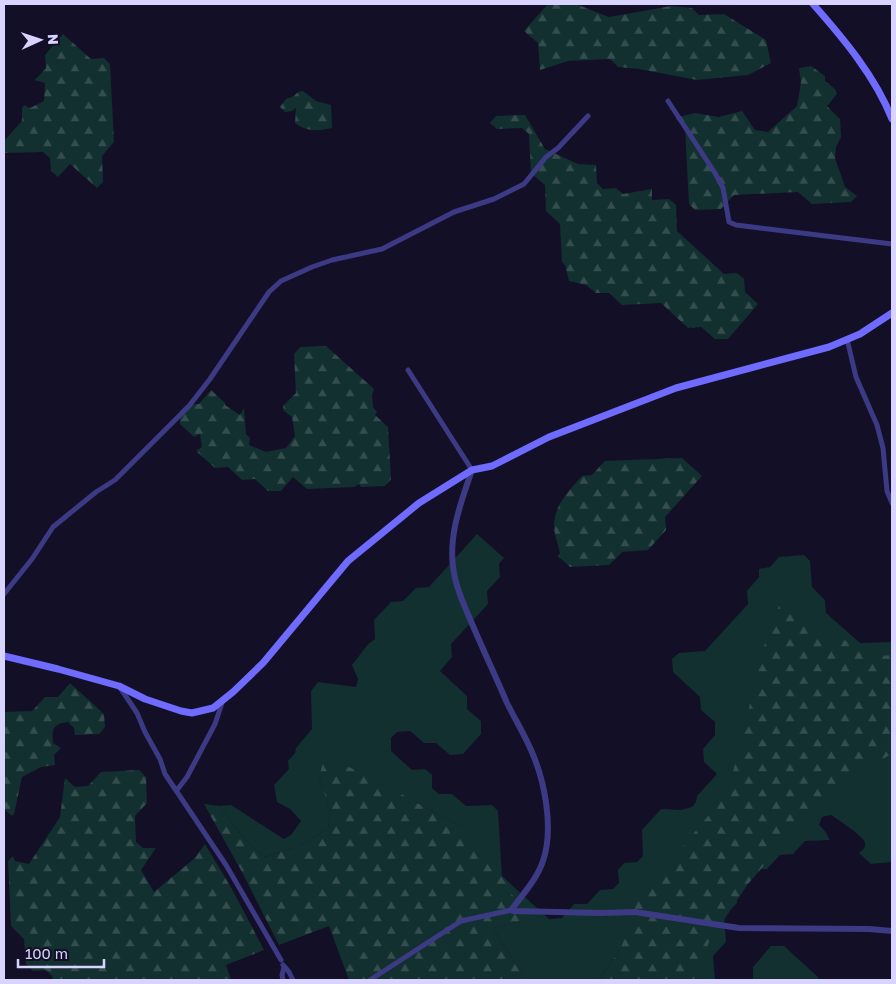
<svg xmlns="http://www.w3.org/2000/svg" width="896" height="984" font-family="'Golos Text',sans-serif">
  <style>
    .green { fill: #12302f }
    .forest { fill: url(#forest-firs) }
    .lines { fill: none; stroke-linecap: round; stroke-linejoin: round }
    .minor { stroke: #3d3a85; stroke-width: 5 }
    .tertiary { stroke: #3d3a85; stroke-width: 6 }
    .secondary { stroke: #6f6bff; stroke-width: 7 }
  </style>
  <defs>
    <pattern id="forest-firs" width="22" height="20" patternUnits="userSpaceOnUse" patternTransform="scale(1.25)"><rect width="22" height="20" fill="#12302f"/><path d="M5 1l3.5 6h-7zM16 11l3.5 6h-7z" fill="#344d4e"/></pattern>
  </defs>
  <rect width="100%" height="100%" fill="#130f26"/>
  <!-- green -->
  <path class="green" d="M477,534L504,558L499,564L500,577L487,591L488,604L451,644L452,657L440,671L467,696V709L481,721V734L463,754L450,755L436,743H424L410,731L397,732L391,738V751L412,770L425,769L432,775V788L439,794H452L466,806L492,805L498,811L502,876L549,919L562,918L574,904H587L600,890L613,889L619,883L618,870L624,863L637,862L643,856L642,830L661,809L681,810L692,807L696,802L697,796L717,774L704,762L703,749L715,735V722L701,710L700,697L673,672L672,659L679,653L705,651L748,604L747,591L759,577V569L770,567L779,557L804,555L810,561L812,587L825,600L826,613L860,643L892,642V862L871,864L859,853C862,850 866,848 865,843C864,836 838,820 831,815L822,817L819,825L825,831L830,840L805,841L793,854L780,855L767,869H754L736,890L737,903L724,916L726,942L713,956L715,980H672L621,948L599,980H526L493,928L525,921L461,826L415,802L319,777L330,810L328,829L299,846L265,857L247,842L219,806H217L231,805L284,839L291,835L301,821L290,809L277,802L274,785L289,769L288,761L295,753L296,748L312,729L311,691L318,682L356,687L358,679L352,665L368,644L375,639L374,620L391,602L403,601L416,588L429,587Z
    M771,946H784L818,977V980H753V967Z"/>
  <!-- forest -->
  <path class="forest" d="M548,4H576L609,17L671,6L692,8L699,15L724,14L766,40L771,63L748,75L697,80L639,69L618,67L610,59L568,61L540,70L538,43L524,31Z
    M63,34L91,59L104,58L110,64L114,142L102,156L103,182L97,188L70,164L58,177L51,171L50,158L43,152L4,153V141L22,121V108L24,105L30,108L44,101L45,83L35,80L46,68L45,55Z
    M811,66L825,76V81L835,89L837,94L827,106L840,119L841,137L836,147L835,158L845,187L857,196L851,202L812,204L798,192L734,195L721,209L695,210L689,204L685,127L675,118L695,113L719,117L742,111L755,130L768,132L797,106L801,82L799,68Z
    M303,91L316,101L331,105L332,128C319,131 306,132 295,123L296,108L292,111L285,112L280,107L286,99L294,96L298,92Z
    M525,115L545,149L578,164L596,165L597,183L603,189L616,188L623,194L652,189V200L669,199L676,205L677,231L724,274L737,273L744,279L745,292L758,304L728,339H715L701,327L688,328L661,303L622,305L609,293H596L586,285L569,281L565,265L562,262L560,224L546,211L545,185L531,173L529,134L522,128L497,129L490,123L496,116Z
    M326,346L374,389L372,395L373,407L377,412L375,415L388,427L391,479L385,486L361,487L359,484L354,487L307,489L293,477L281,491H268L255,479L242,480L228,467L215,468L196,451L202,447L200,434L194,437L180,424V411L186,405L199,404L211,390L225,403V405L240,415L244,408L246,434L250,438L249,445L266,452L286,448L295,436L292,417L284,411L283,406L296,393L294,354L300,347Z
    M682,458L702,476L665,517L666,530L648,550L622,552L609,565L570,567L558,556L560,553C558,544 554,534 554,526C554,505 569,491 582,476L592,475L605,461Z
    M782,598L807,627L828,637L858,643L880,656L892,655V754L871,765L785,841L748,884L709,942L694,980H599L621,948L639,895L678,852L728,792L766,639Z
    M70,683L104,714L105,727L99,734L75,735L74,728L68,722C53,724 52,728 53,743L61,748L54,755L55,765L41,767L22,777L14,814L12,816L4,809V712L32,711L45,697H58Z
    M324,758L367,774L415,802L461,826L505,881L526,921L493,928L526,980H349L329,926L279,945L242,872L204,804L219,806L247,842L265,857L299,846L328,829L330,810L319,777Z
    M139,770L146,777L147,803L135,816L136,842L143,848H156L141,870L154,892L195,858L205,844L232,889L264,950L226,965L231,980H53L52,976L46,970L33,971L26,964L24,939L11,926L8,861L13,856L15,861L29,864L60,817L65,778L75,787L88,786L101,772Z"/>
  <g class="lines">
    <!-- minor -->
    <path class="minor" d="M668,101L715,173L723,188L729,222L736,225L892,244
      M847,339L856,377L877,425L883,448L887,491L892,503
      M408,370L472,470
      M4,594L32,559L53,527L96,492L115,480L189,406L210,379L269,292L281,281L312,267L332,260L382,249L454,212L494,199L524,184L546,157L558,148L588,116
      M119,686L137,713L145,732L160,759L165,774L226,865L281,960
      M177,790L187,777L215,724L223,700
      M283,965L289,972L293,980
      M283,980L282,975L284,967
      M370,980L461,921L512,910"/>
    <!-- tertiary -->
    <path class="tertiary" d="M472,470C461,502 447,538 454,573C457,592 466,609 473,626C484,652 496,677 507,703C515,719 524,734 531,750C545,781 554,829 543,861C537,879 523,894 512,909L513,911L600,913L635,912L739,928L869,929L892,931"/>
    <!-- secondary -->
    <path class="secondary" d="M813,4C843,38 875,76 892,119
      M4,656L58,669L119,686L145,699L181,711L192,713L213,708L233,692L263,663L348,561L419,503L472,470L492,466L549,437L676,388L829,347L860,334L892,313"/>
  </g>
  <!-- border -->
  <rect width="896" height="984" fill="none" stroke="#d9d4ff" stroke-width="10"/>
  <!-- north arrow -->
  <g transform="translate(40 40) rotate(87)" stroke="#130f26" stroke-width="4" paint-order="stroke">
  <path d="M0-4L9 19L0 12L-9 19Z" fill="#d9d4ff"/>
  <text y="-8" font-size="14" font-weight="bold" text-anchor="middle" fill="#d9d4ff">N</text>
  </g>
  <!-- scale -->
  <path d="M18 959v8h86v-8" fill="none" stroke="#d9d4ff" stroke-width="2.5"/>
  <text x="25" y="959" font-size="15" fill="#d9d4ff" stroke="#130f26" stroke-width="4" paint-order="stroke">100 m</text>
</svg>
